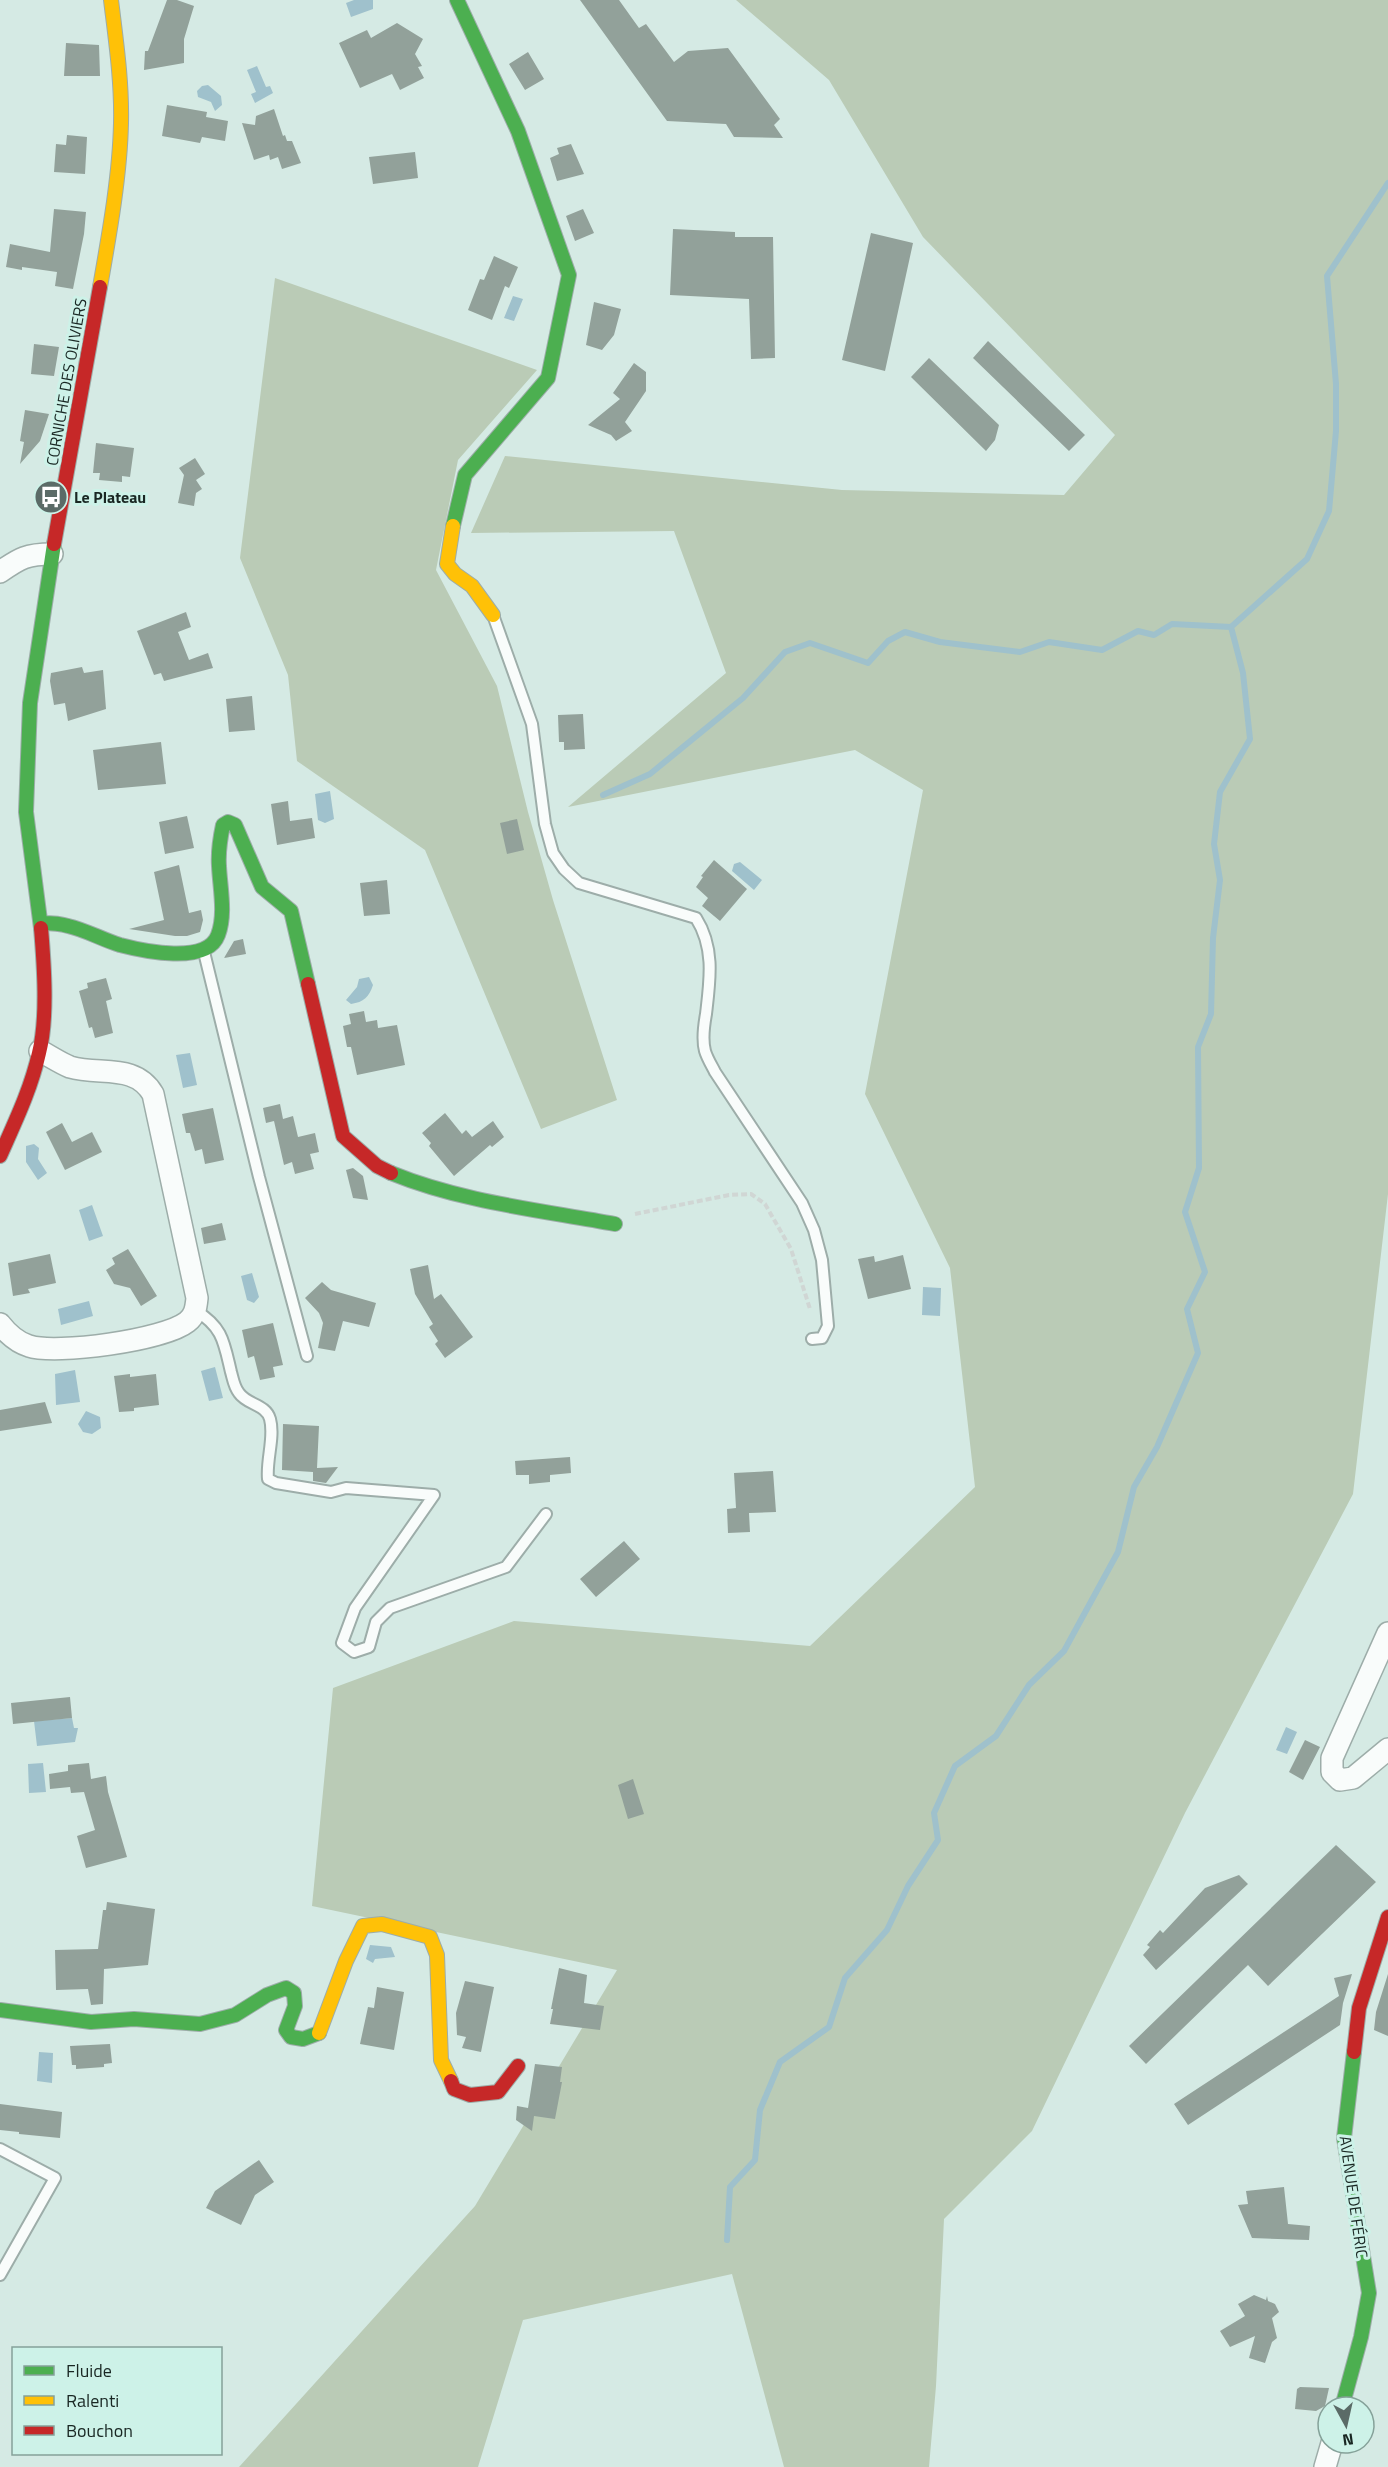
<svg xmlns="http://www.w3.org/2000/svg" width="1388" height="2467" font-family="'Titillium Web',sans-serif">
  <style>
    .forest { fill: #bacbb6 }
    .water { fill: #9fc1cc }
    .lines { fill: none; stroke-linecap: round; stroke-linejoin: round }
    .stream { stroke: #9fc1cc; stroke-width: 6 }
    .building { fill: #92a19a }
    .lane-casing { stroke: #9dada9; stroke-width: 14 }
    .street-casing { stroke: #9dada9; stroke-width: 24 }
    .fast-casing { stroke: #9dada9; stroke-width: 16 }
    .slow-casing { stroke: #9dada9; stroke-width: 16 }
    .jam-casing { stroke: #9dada9; stroke-width: 16 }
    .path { stroke: #d0d6d4; stroke-width: 4; stroke-dasharray: 6 3; stroke-linecap: butt }
    .lane { stroke: #f9fcfb; stroke-width: 10 }
    .street { stroke: #f9fcfb; stroke-width: 21 }
    .fast { stroke: #4caf50; stroke-width: 14 }
    .slow { stroke: #ffc107; stroke-width: 14 }
    .jam { stroke: #c62828; stroke-width: 14 }
    .labels { text-anchor: middle; dominant-baseline: central; stroke-width: 6; stroke-linejoin: round; paint-order: stroke }
    .street-label { font-size: 16px; fill: #192723; stroke: #cdf2e8 }
    .poi-label { font-size: 16px; font-weight: bold; fill: #192723; stroke: #cdf2e8; text-anchor: start }
  </style>
  <rect width="100%" height="100%" fill="#d5eae4"/>
  <!-- forest -->
  <path class="forest" d="M736,0H1388V1194L1353,1494L1185,1813L1032,2131L944,2219L936,2386L929,2467H784L732,2274L523,2320L478,2467H239L475,2206L617,1970L312,1906L333,1688L514,1621L810,1646L975,1487L950,1268L865,1094L923,790L855,750L568,807L726,673L674,531L471,533L505,456L842,490L1064,495L1115,435L923,237L829,80Z
    M275,278L537,370L458,460L436,570L497,686L528,812L553,900L617,1100L541,1129L425,850L297,761L288,675L240,558Z"/>
  <!-- water -->
  <path class="water" d="M354,0H373V9L351,17L346,3Z
    M257,66L266,87L270,86L273,93L255,103L251,94L256,92L247,70Z
    M208,85L221,96L222,105L215,111L211,102L198,97L197,91L202,86Z
    M513,296L523,299L514,321L504,318Z
    M330,791L334,819L325,823L318,820L315,794Z
    M740,862L762,880L754,890L732,871L734,864Z
    M369,977L373,985C369,997 364,1002 351,1004L346,1000L357,987L359,979Z
    M190,1053L197,1085L183,1088L176,1055Z
    M34,1144L39,1148L38,1159L47,1173L38,1180L26,1162V1146Z
    M92,1205L103,1236L89,1241L79,1210Z
    M252,1273L259,1297L254,1303L247,1300L241,1276Z
    M923,1287L941,1288L940,1316L922,1315Z
    M89,1301L93,1316L61,1325L58,1309Z
    M215,1367L223,1398L209,1401L201,1371Z
    M75,1370L80,1402L56,1405L55,1374Z
    M86,1411L100,1417L101,1428L92,1434L83,1432L78,1424Z
    M72,1718L74,1728H78L75,1742L37,1746L34,1721Z
    M1286,1727L1297,1732L1287,1754L1276,1750Z
    M43,1763L46,1792L29,1793L28,1764Z
    M370,1945L391,1947L395,1957L375,1959L373,1963L366,1959Z
    M39,2052L53,2053L52,2083L37,2081Z"/>
  <g class="lines">
    <!-- stream -->
    <path class="stream" d="M603,795L650,774L743,698L785,652L810,643L868,663L888,641L905,632L940,642L1020,652L1049,642L1102,650L1138,631L1154,635L1172,624L1231,627
      M727,2240L730,2187L755,2160L760,2110L780,2062L829,2027L845,1978L887,1930L908,1886L938,1840L934,1813L955,1766L996,1736L1029,1685L1064,1651L1118,1552L1134,1487L1157,1447L1198,1353L1187,1309L1205,1272L1185,1212L1199,1168L1198,1047L1211,1014L1213,938L1220,880L1214,844L1220,792L1250,739L1243,673L1231,627L1307,559L1329,511L1336,431V384L1327,276L1388,183"/>
  </g>
  <!-- building -->
  <path class="building" d="M167,0H177L194,6L184,39V63L144,70L145,51H148Z
    M580,0H619L639,28L646,24L674,62L688,51L728,48L780,119L774,125L783,138L734,137L726,124L667,121Z
    M397,23L423,39L415,54L422,66L418,67L424,78L400,90L392,74L360,88L339,43L367,30L371,38Z
    M66,43L99,45L100,76H64Z
    M528,52L544,79L525,90L509,64Z
    M167,105L207,112L206,117L228,121L225,141L202,137L200,143L162,136Z
    M274,109L283,136L285,135L287,141H292L301,163L282,169L278,157L270,160L269,155L254,160L242,123L255,125L256,116Z
    M67,135L87,137L85,174L54,172L56,144L66,145Z
    M571,144L584,174L557,181L550,158L559,154L557,148Z
    M415,152L418,178L373,184L369,157Z
    M54,209L86,212L84,234L73,289L55,286L57,272L22,267V270L6,267L10,244L50,252Z
    M583,209L594,233L575,241L566,216Z
    M673,229L735,232V237H773L775,358L751,359L749,299L670,295Z
    M871,233L913,243L885,371L842,360Z
    M494,256L518,267L509,288L505,286L492,320L468,310L480,279L484,280Z
    M594,302L621,309L614,335L602,350L586,345Z
    M988,341L1085,435L1069,451L973,358Z
    M34,344L59,347L54,376L31,374Z
    M929,358L999,425L995,440L986,451L911,377Z
    M634,363L646,372V391L625,422L632,431L616,441L611,435L588,425L620,399L613,393Z
    M25,410L49,414L40,441L20,464L24,442L20,441Z
    M96,443L134,448L130,477L122,476V482L99,480L100,473H93Z
    M195,458L205,474L196,480L202,489L196,493L194,506L178,503L184,475L179,468Z
    M186,612L191,627L178,632L189,660L208,653L213,668L164,681L161,673L154,675L137,631Z
    M82,667L84,673L103,670L106,709L68,721L65,703L54,705L50,681L51,673Z
    M252,696L255,730L229,732L226,699Z
    M583,714L585,749L564,750V742H559L558,715Z
    M161,742L166,784L98,790L93,750Z
    M288,801L290,821L312,818L315,838L277,845L271,804Z
    M187,816L194,848L165,854L159,822Z
    M517,819L524,850L507,854L500,823Z
    M714,860L747,889L720,921L702,906L708,898L696,887L703,877L701,876Z
    M179,865L189,913L201,910L203,920L200,932L187,936H175L129,929L164,920L154,872Z
    M387,880L390,914L364,916L360,883Z
    M243,939L246,954L224,958L234,941Z
    M106,978L112,999L106,1001L113,1033L95,1038L92,1027L89,1028L79,991L88,988L87,983Z
    M364,1011L366,1022L377,1020L378,1028L397,1025L405,1065L357,1075L351,1047H347L343,1026L351,1024L349,1014Z
    M280,1104L283,1119L293,1116L298,1137L315,1133L319,1152L310,1154L314,1169L295,1174L292,1162L284,1165L274,1121L266,1123L263,1108Z
    M213,1108L224,1160L205,1164L202,1149L195,1151L190,1133H186L182,1114Z
    M445,1113L462,1134L466,1130L472,1137L493,1121L504,1137L492,1147L490,1145L454,1176L429,1146L431,1143L422,1133Z
    M62,1123L72,1142L92,1132L102,1152L65,1170L46,1132Z
    M353,1168L363,1176L368,1200L353,1198L346,1170Z
    M222,1223L226,1240L204,1244L201,1228Z
    M128,1249L157,1296L141,1306L130,1288L114,1284L106,1270L115,1264L112,1258Z
    M50,1254L56,1283L28,1289L30,1293L13,1296L8,1263Z
    M903,1255L911,1289L868,1299L858,1259L874,1256L875,1262Z
    M428,1265L434,1299L441,1294L473,1337L445,1358L435,1344L438,1341L429,1327L433,1324L415,1294L410,1269Z
    M322,1282L331,1290L376,1303L369,1327L343,1321L335,1351L318,1348L323,1323L319,1313L305,1298Z
    M273,1323L283,1365L273,1367L275,1377L260,1380L254,1356L248,1358L242,1330Z
    M130,1374V1377L156,1374L159,1405L134,1408V1411L119,1412L114,1376Z
    M45,1402L52,1423L0,1431V1410Z
    M283,1424L319,1426L317,1468L338,1467L326,1483L313,1481V1472L282,1470Z
    M570,1457L571,1473L550,1475V1482L529,1484V1475H516L515,1461Z
    M773,1471L776,1512L749,1513L750,1532L728,1533L727,1509L736,1508L734,1473Z
    M624,1541L640,1559L596,1597L580,1579Z
    M70,1697L72,1718L13,1724L11,1703Z
    M1305,1740L1320,1747L1303,1780L1289,1772Z
    M89,1763L91,1779L106,1776L108,1792L127,1857L86,1868L77,1836L95,1830L84,1792L71,1793L70,1787L50,1789L49,1774L68,1771V1765Z
    M633,1779L644,1814L628,1819L618,1785Z
    M1336,1845L1376,1882L1268,1986L1248,1965L1146,2064L1129,2046Z
    M1239,1875L1248,1884L1156,1970L1143,1955L1150,1947L1147,1945L1160,1930L1163,1933L1205,1888Z
    M107,1902L155,1909L148,1965L104,1969L103,2004L91,2005L88,1989L56,1990L55,1950L98,1949L103,1910H106Z
    M559,1968L587,1975L584,2003L604,2006L600,2030L550,2024L553,2009H551Z
    M1352,1974L1343,2003L1340,2025L1188,2125L1174,2104L1339,1996L1334,1978Z
    M1388,1974V2036L1374,2030L1376,2012Z
    M465,1981L494,1987L481,2052L462,2048L466,2037L457,2035L456,2013Z
    M377,1987L404,1992L394,2050L360,2044L368,2007L374,2008Z
    M110,2044L112,2063L104,2064V2067L76,2069V2065H72L70,2046Z
    M535,2064L562,2067L560,2082H562L555,2119L534,2116L532,2131L516,2120L517,2106L528,2108Z
    M0,2104L62,2112L60,2138L19,2134V2132L0,2130Z
    M259,2160L274,2182L255,2195L241,2225L206,2208L215,2191Z
    M1284,2187L1288,2224L1310,2226L1309,2240L1252,2238L1238,2205L1248,2204L1246,2191Z
    M1254,2295L1266,2300L1267,2296L1268,2301L1275,2304L1279,2312L1272,2318L1277,2338L1272,2342L1265,2363L1249,2358L1255,2336L1230,2347L1220,2331L1245,2316L1238,2304Z
    M1300,2387L1329,2388L1325,2406L1316,2411L1295,2409L1297,2389Z"/>
  <g class="lines">
    <defs>
      <path id="lane" d="M493,615L532,724L545,824L553,853L564,869L579,883L696,918C715,948 710,980 706,1014C704,1025 702,1040 705,1051C707,1058 712,1066 715,1072L802,1203L814,1230L822,1260L828,1326L822,1338L812,1339
        M204,952L259,1177L307,1356
        M196,1311C223,1327 224,1343 231,1372C233,1379 234,1387 239,1393C247,1405 266,1404 270,1419C275,1437 266,1460 268,1479L276,1483L331,1492L346,1488L434,1495L355,1608L342,1643L354,1652L369,1647L376,1622L390,1608L506,1567L546,1514
        M0,2149L55,2178L0,2275"/>
      <path id="street" d="M0,572C20,558 27,554 52,554
        M0,1324C7,1333 16,1342 29,1346C56,1355 164,1340 187,1322C195,1316 196,1308 197,1298L153,1094C135,1063 100,1076 70,1067C60,1063 50,1056 40,1051
        M1388,1633L1332,1758V1772L1340,1780L1353,1778L1388,1749
        M1325,2467L1332,2443"/>
      <path id="fast" d="M453,526L465,475L548,378L569,275L518,131L457,0
        M41,923C50,923 59,923 68,926C86,930 103,940 120,945C143,951 207,965 218,935C226,914 220,888 219,866C218,852 220,839 223,825L228,822L235,825L262,887L291,911L308,984
        M41,928L26,812L30,703L54,544
        M391,1173C462,1202 540,1210 615,1224
        M0,2010L91,2022L134,2019L200,2024L235,2015L267,1995L286,1988L294,1993L295,2006L286,2030L291,2037L303,2039L319,2033
        M1342,2407L1361,2337L1369,2293L1344,2138L1354,2052"/>
      <path id="slow" d="M100,287C109,236 120,175 121,123C122,82 116,41 111,0
        M453,526L447,564L455,574L472,586L493,615
        M319,2033L346,1961L363,1926L382,1924L430,1937L437,1955L441,2060L451,2081"/>
      <path id="jam" d="M54,544L100,287
        M308,984L343,1136L377,1166L391,1173
        M0,1156C15,1122 31,1089 39,1053C48,1018 44,964 41,928
        M1354,2052L1359,2008L1388,1917
        M451,2081L454,2089L470,2095L498,2092L518,2066"/>
    </defs>
    <!-- lane casing -->
    <use href="#lane" class="lane-casing"/>
    <!-- street casing -->
    <use href="#street" class="street-casing"/>
    <!-- fast casing -->
    <use href="#fast" class="fast-casing"/>
    <!-- slow casing -->
    <use href="#slow" class="slow-casing"/>
    <!-- jam casing -->
    <use href="#jam" class="jam-casing"/>
    <!-- path -->
    <path class="path" d="M635,1214L729,1195L751,1194L765,1204L791,1249L810,1309"/>
    <!-- lane -->
    <use href="#lane" class="lane"/>
    <!-- street -->
    <use href="#street" class="street"/>
    <!-- fast -->
    <use href="#fast" class="fast"/>
    <!-- slow -->
    <use href="#slow" class="slow"/>
    <!-- jam -->
    <use href="#jam" class="jam"/>
  </g>
  <!-- icons -->
  <defs>
    <symbol id="bus-disc" viewBox="-11 -11 22 22"><circle r="9.5" fill="#5b6b67" stroke="#cdf2e8"/><path d="M-5-6H5V4H4V6H2V4H-2V6H-4V4H-5ZM-3.5-4V0h7V-4ZM-3.5 1.2v1.5H-2V1.2ZM2 1.2v1.5H3.5V1.2Z" fill="#fff"/></symbol>
  </defs>
  <g fill-rule="evenodd">
    <use href="#bus-disc" x="32" y="478" width="38" height="38"/>
  </g>
  <g class="labels">
    <!-- street labels -->
    <g class="street-label">
      <text transform="translate(66 382) rotate(-80)">CORNICHE DES OLIVIERS</text>
      <text transform="translate(1354 2197) rotate(82)">AVENUE DE FÉRIC</text>
    </g>
    <!-- poi labels -->
    <g class="poi-label">
      <text x="74" y="497">Le Plateau</text>
    </g>
  </g>
  <!-- legend -->
  <rect x="12" y="2347" width="210" height="108" fill="#cdf2e8" stroke="#85a199" stroke-width="1.5"/>
  <rect x="24" y="2366" width="30" height="9" fill="#4caf50" stroke="#85a199" stroke-width="1.5"/>
  <text x="66" y="2377" font-size="18" fill="#192723">Fluide</text>
  <rect x="24" y="2396" width="30" height="9" fill="#ffc107" stroke="#85a199" stroke-width="1.5"/>
  <text x="66" y="2407" font-size="18" fill="#192723">Ralenti</text>
  <rect x="24" y="2426" width="30" height="9" fill="#c62828" stroke="#85a199" stroke-width="1.5"/>
  <text x="66" y="2437" font-size="18" fill="#192723">Bouchon</text>
  <!-- north arrow -->
  <g transform="translate(1346 2425) rotate(172)"><circle r="28" fill="#cdf2e8" stroke="#85a199" stroke-width="1.5"/>
  <path d="M0-4.5L10 22L0 15L-10 22Z" fill="#5b6b67"/>
  <text y="-9" font-size="16" font-weight="bold" text-anchor="middle" fill="#192723">N</text>
  </g>
</svg>
